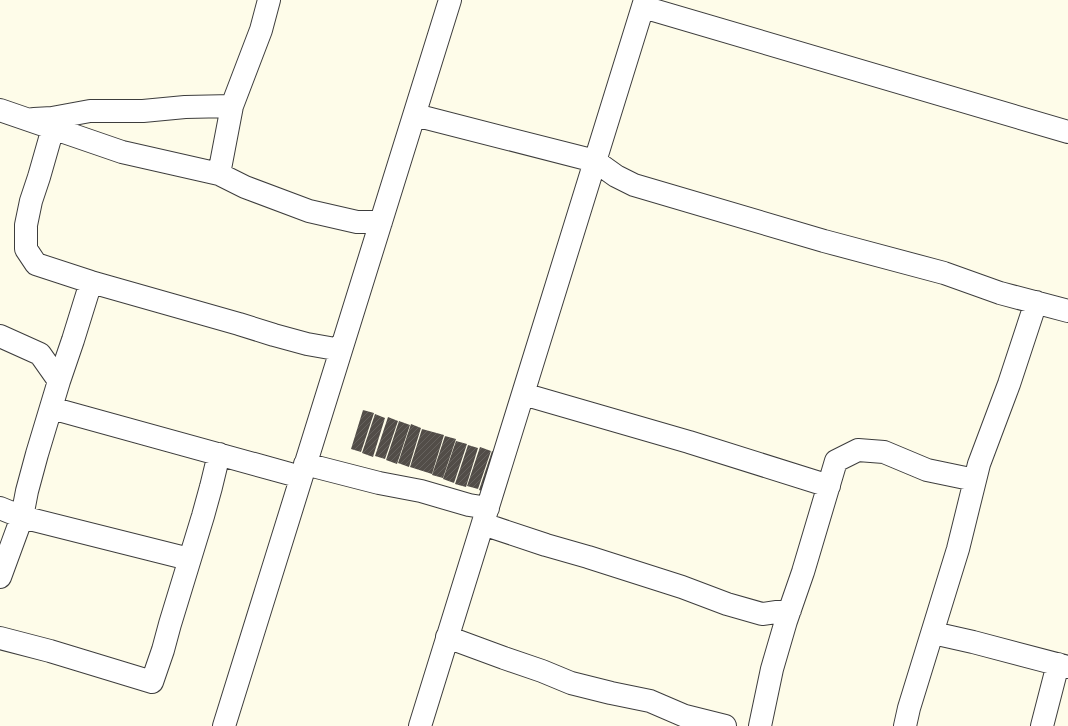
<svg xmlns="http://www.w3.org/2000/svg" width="1068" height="726" font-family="Bitter,serif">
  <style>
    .building { fill: url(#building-hatch) }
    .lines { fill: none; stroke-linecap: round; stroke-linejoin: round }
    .minor-casing { stroke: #3d3d3d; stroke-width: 24 }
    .minor { stroke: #fff; stroke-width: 22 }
  </style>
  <defs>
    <pattern id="building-hatch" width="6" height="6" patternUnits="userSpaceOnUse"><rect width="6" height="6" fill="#524d48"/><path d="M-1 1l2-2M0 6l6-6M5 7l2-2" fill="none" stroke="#66625e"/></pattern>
  </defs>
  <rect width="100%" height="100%" fill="#fefce9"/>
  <!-- building -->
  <path class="building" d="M363,410L374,413L361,452L351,449Z
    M375,414L385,418L373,457L362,453Z
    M388,417L398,421L385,459L375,456Z
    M399,421L410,425L397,464L386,460Z
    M411,424L421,428L409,467L398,463Z
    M422,429L444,435L432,474L410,467Z
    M445,436L456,439L443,478L432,475Z
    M456,441L467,444L454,483L443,479Z
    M468,445L478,448L466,487L455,484Z
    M480,447L491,451L478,489L467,486Z
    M492,451L502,455L489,494L479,490Z"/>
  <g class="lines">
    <defs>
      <path id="minor" d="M643,7L1068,132
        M0,110L122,152L219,174L232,106L261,30L269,0
        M415,115L595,161L616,176L634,185L824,241L944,273L1000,293L1068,311
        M34,119L52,118L90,111H143L185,107L232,106
        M53,128L39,177L31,201L26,225V249L36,264L91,282L239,324L274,335L307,344L341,350
        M219,174L245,187L309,211L357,222H381
        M0,336L40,354L59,381
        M523,394L689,442L829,486
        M51,408L301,477
        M305,464L379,483L421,491L469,505L488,508
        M0,508L22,517L189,559
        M483,524L546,545L588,557L682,587L727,604L762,614L790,610
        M0,577L22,517L27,491L37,454L59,381L73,340L91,282
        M933,633L973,642L1068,667
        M447,637L504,658L542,671L571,683L611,693L650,701L685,716L725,726
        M0,638L50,651L152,682L163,650L170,624L203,516L211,487L219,454
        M224,726L450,0
        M420,726L645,0
        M760,726L772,669L786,621L803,572L836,461L858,450L884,452L927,470L975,480
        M905,726L909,708L958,549L979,464L1009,384L1036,302
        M1042,726L1058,664"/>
    </defs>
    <!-- minor casing -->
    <use href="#minor" class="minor-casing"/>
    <!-- minor -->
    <use href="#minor" class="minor"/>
  </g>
</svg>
